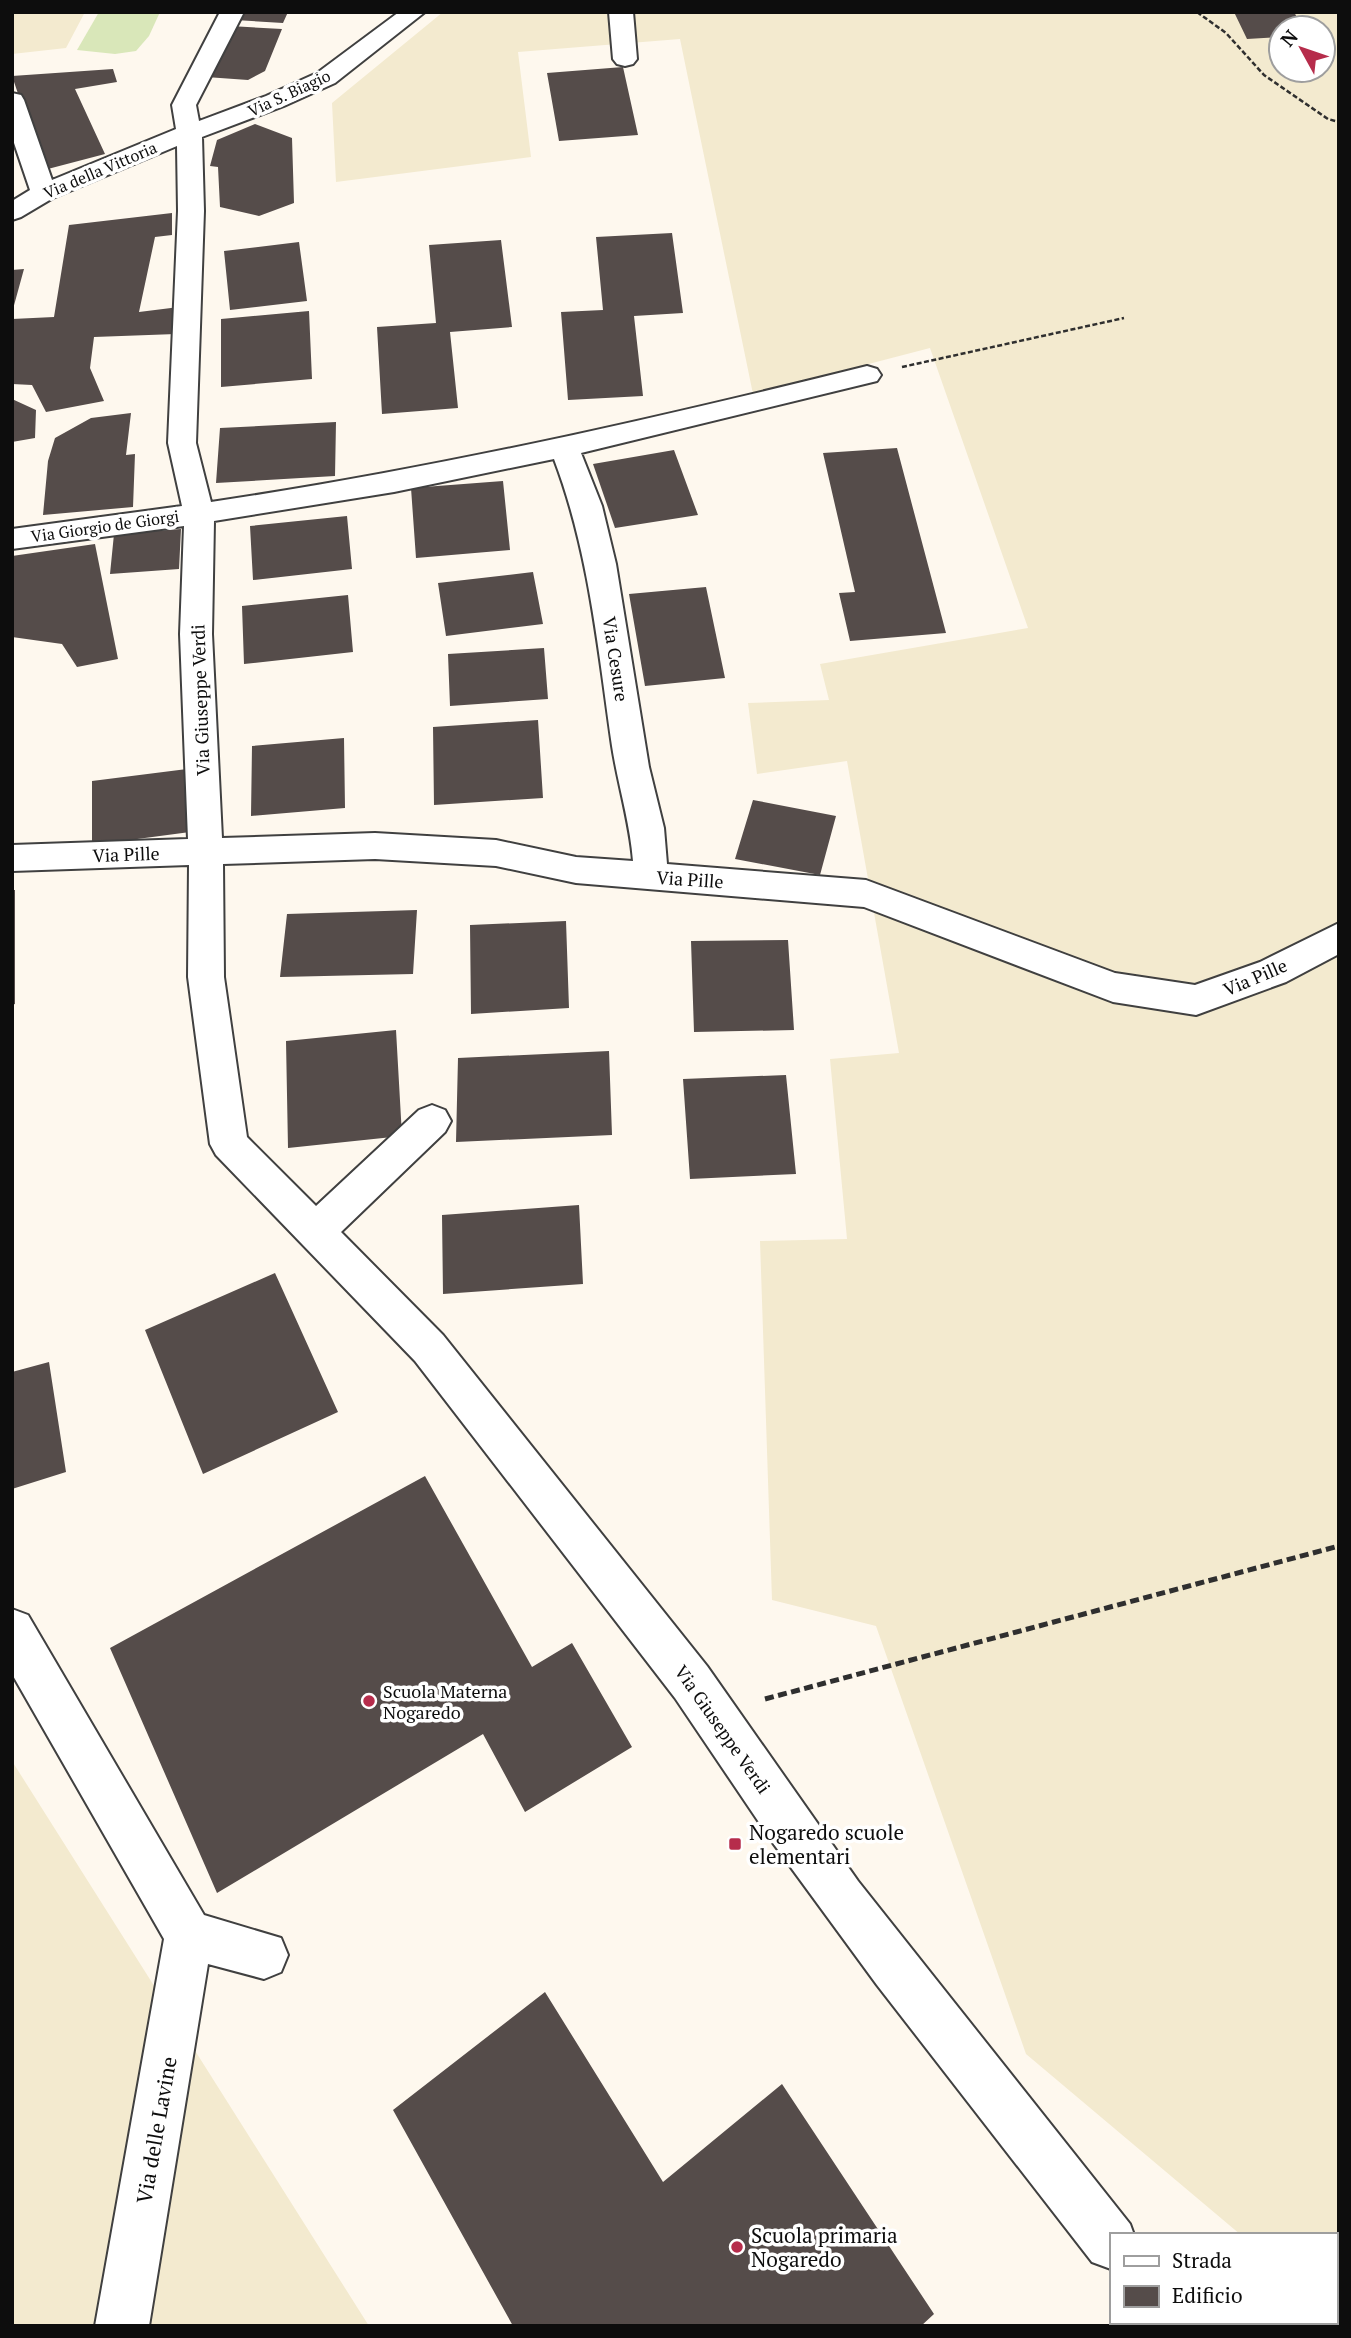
<svg xmlns="http://www.w3.org/2000/svg" width="1351" height="2338" font-family="'PT Serif',serif">
  <style>
    .farmland { fill: #f3eacf; fill-rule: evenodd }
    .green { fill: #d9e7b9 }
    .building { fill: #554c4a }
    .lines { fill: none; stroke-linecap: round; stroke-linejoin: round }
    .minor-casing { stroke: #404040; stroke-width: 4 }
    .path-far1 { stroke: #2f2f2f; stroke-width: 2.5; stroke-dasharray: 5 2.5; stroke-linecap: butt }
    .path { stroke: #2f2f2f; stroke-width: 5; stroke-dasharray: 9 4.5; stroke-linecap: butt }
    .minor { fill: #fff; fill-rule: evenodd }
    .poi-dot { fill: #b62c4b; stroke: #fff; stroke-width: 2.5 }
    .labels { text-anchor: middle; dominant-baseline: central; stroke-width: 7; stroke-linejoin: round; paint-order: stroke }
    .far-street-label { font-size: 16px; fill: #0d0d0d; stroke: #fff }
    .street-label { font-size: 18px; fill: #0d0d0d; stroke: #fff }
    .poi-label { font-size: 18px; fill: #0d0d0d; stroke: #fff; text-anchor: start }
    .near-poi-label { font-size: 21px; fill: #0d0d0d; stroke: #fff; text-anchor: start }
    .near-street-label { font-size: 21px; fill: #0d0d0d; stroke: #fff }
  </style>
  <rect width="100%" height="100%" fill="#fef8ee"/>
  <!-- farmland -->
  <path class="farmland" d="M12,12H85L66,48L12,54Z
    M443,12H1339V2317L1335,2314V2235H1241L1026,2054L876,1626L772,1600L760,1241L847,1239L830,1059L899,1053L847,761L757,774L748,703L829,700L820,664L1028,628L930,348L753,394L680,39L518,52L531,157L336,182L332,103ZM1281,28H1323V70H1281Z
    M12,1761L369,2326H12Z"/>
  <!-- green -->
  <path class="green" d="M99,12H160L149,36L136,51L115,54L77,50Z"/>
  <!-- building -->
  <path class="building" d="M239,12H288L283,23L235,20Z
    M1234,12H1294L1303,28H1281V37L1247,39Z
    M230,26L282,29L265,71L248,80L206,77Z
    M623,67L638,135L559,141L547,73Z
    M113,69L117,82L75,89L105,154L44,170L12,76Z
    M255,124L292,138L294,203L259,216L220,207L218,167L210,166L217,140Z
    M172,213V235L155,237L139,312L179,307L176,334L94,337L90,368L104,401L46,412L32,385L12,384V319L54,317L69,225Z
    M672,233L683,313L634,316L643,396L568,400L561,312L603,310L596,237Z
    M501,240L512,327L450,332L458,408L382,414L377,327L436,323L429,245Z
    M299,242L307,301L230,310L224,251Z
    M24,269L13,309H12V270Z
    M309,311L312,379L221,387V319Z
    M12,399L36,410L35,438L12,442Z
    M131,413L126,455L135,454L133,507L43,515L48,461L55,438L91,418Z
    M336,422L335,476L216,483L220,428Z
    M897,448L946,633L850,641L839,593L855,592L823,453Z
    M674,450L698,515L615,528L593,464Z
    M503,481L510,550L416,558L411,488Z
    M347,516L352,569L253,580L250,526Z
    M181,529L179,569L110,574L114,534Z
    M95,544L118,659L77,667L62,644L12,637V556Z
    M533,572L543,624L446,636L438,583Z
    M706,587L725,678L645,686L629,594Z
    M348,595L353,652L244,664L242,606Z
    M544,648L548,699L450,706L448,654Z
    M538,720L543,798L434,805L433,727Z
    M344,738L345,808L251,816L252,746Z
    M187,769L190,832L92,845V781Z
    M753,800L836,816L820,875L735,859Z
    M12,890H15V1004L12,1005Z
    M417,910L413,974L280,977L287,914Z
    M566,921L569,1008L471,1014L470,925Z
    M788,940L794,1030L694,1032L691,941Z
    M396,1030L402,1136L288,1148L286,1041Z
    M609,1051L612,1135L456,1142L458,1058Z
    M786,1075L796,1174L690,1179L683,1079Z
    M579,1205L583,1284L443,1294L442,1215Z
    M275,1273L338,1412L203,1474L145,1330Z
    M49,1362L66,1472L12,1489V1372Z
    M425,1476L532,1667L572,1643L632,1747L525,1812L483,1734L217,1893L110,1648Z
    M545,1992L663,2182L782,2084L934,2314L921,2326H513L393,2110Z"/>
  <g class="lines">
    <defs>
      <path id="minor" d="M220,12H244L196,105L199,121L266,96L317,73L399,12H425L335,83L284,106L202,137L204,211L196,443L211,502C433,469 650,420 867,366L877,369L881,375L877,381L581,453L602,506L616,564L649,767L664,828L667,864L866,880L1115,973L1195,985L1260,962L1339,923V954L1286,982L1196,1015L1113,1002L864,907L576,883L496,866L375,859L223,864L224,977L247,1137L316,1206L419,1110L432,1105L445,1110L451,1121L445,1132L341,1232L443,1335L707,1666L858,1881L1130,2224L1134,2235H1111V2269L1092,2262L877,1985L773,1843L675,1698L415,1361L216,1155L210,1144L188,977L189,865L12,871V845L188,839L180,634L184,526L12,549V529L182,506L168,443L178,211L177,146L53,198L21,217L12,220V201L30,190L12,137V93L21,95L24,100L52,180L176,129L172,105ZM554,459C589,551 598,649 612,746C618,785 630,822 633,861L576,857L496,840L375,833L222,838L212,634L214,521L394,492Z
        M609,12H633L637,59L633,64L625,66L617,64L613,59Z
        M12,1609L28,1615L204,1915L281,1938L288,1955L281,1972L264,1979L208,1964L149,2326H95L164,1939L12,1674Z
        M1180,2322H1237L1239,2326H1182Z"/>
    </defs>
    <!-- minor casing -->
    <use href="#minor" class="minor-casing"/>
    <!-- path-far1 -->
    <path class="path-far1" d="M1197,12L1226,33L1264,75L1328,119L1339,122
      M902,367L1124,318"/>
    <!-- path -->
    <path class="path" d="M765,1699L1339,1546"/>
    <!-- minor -->
    <use href="#minor" class="minor"/>
  </g>
  <!-- markers -->
  <g class="poi-dot">
    <circle cx="369" cy="1701" r="7"/>
    <rect x="728" y="1837" width="14" height="14" rx="3.5"/>
    <circle cx="737" cy="2247" r="7"/>
  </g>
  <g class="labels">
    <!-- far-street labels -->
    <g class="far-street-label">
      <text transform="translate(289 93) rotate(-25)">Via S. Biagio</text>
      <text transform="translate(100 170) rotate(-23)">Via della Vittoria</text>
      <text transform="translate(105 526) rotate(-8)">Via Giorgio de Giorgi</text>
    </g>
    <!-- street labels -->
    <g class="street-label">
      <text transform="translate(616 659) rotate(81)">Via Cesure</text>
      <text transform="translate(200 700) rotate(-92)">Via Giuseppe Verdi</text>
      <text transform="translate(126 854) rotate(-2)">Via Pille</text>
      <text transform="translate(690 879) rotate(4)">Via Pille</text>
      <text transform="translate(1255 977) rotate(-23)">Via Pille</text>
      <text transform="translate(723 1729) rotate(55)">Via Giuseppe Verdi</text>
    </g>
    <!-- poi labels -->
    <g class="poi-label">
      <text x="383" y="1691">Scuola Materna<tspan x="383" dy="21">Nogaredo</tspan></text>
    </g>
    <!-- near-poi labels -->
    <g class="near-poi-label">
      <text x="749" y="1832">Nogaredo scuole<tspan x="749" dy="24">elementari</tspan></text>
      <text x="751" y="2235">Scuola primaria<tspan x="751" dy="24">Nogaredo</tspan></text>
    </g>
    <!-- near-street labels -->
    <g class="near-street-label">
      <text transform="translate(156 2130) rotate(-80)">Via delle Lavine</text>
    </g>
  </g>
  <!-- border -->
  <rect width="1351" height="2338" fill="none" stroke="#0d0d0d" stroke-width="28"/>
  <!-- legend -->
  <rect x="1110" y="2233" width="228" height="91" fill="#ffffff" stroke="#9e9e9e" stroke-width="2"/>
  <rect x="1124" y="2256" width="35" height="10" fill="#ffffff" stroke="#9e9e9e" stroke-width="2"/>
  <text x="1172" y="2268" font-size="21" fill="#0d0d0d">Strada</text>
  <rect x="1124" y="2286" width="35" height="21" fill="#554c4a" stroke="#9e9e9e" stroke-width="2"/>
  <text x="1172" y="2303" font-size="21" fill="#0d0d0d">Edificio</text>
  <!-- north arrow -->
  <g transform="translate(1302 49) rotate(310)"><circle r="33" fill="#ffffff" stroke="#9e9e9e" stroke-width="2"/>
  <path d="M0-5L12 26L0 18L-12 26Z" fill="#b62c4b"/>
  <text y="-10" font-size="19" font-weight="bold" text-anchor="middle" fill="#0d0d0d">N</text>
  </g>
</svg>
